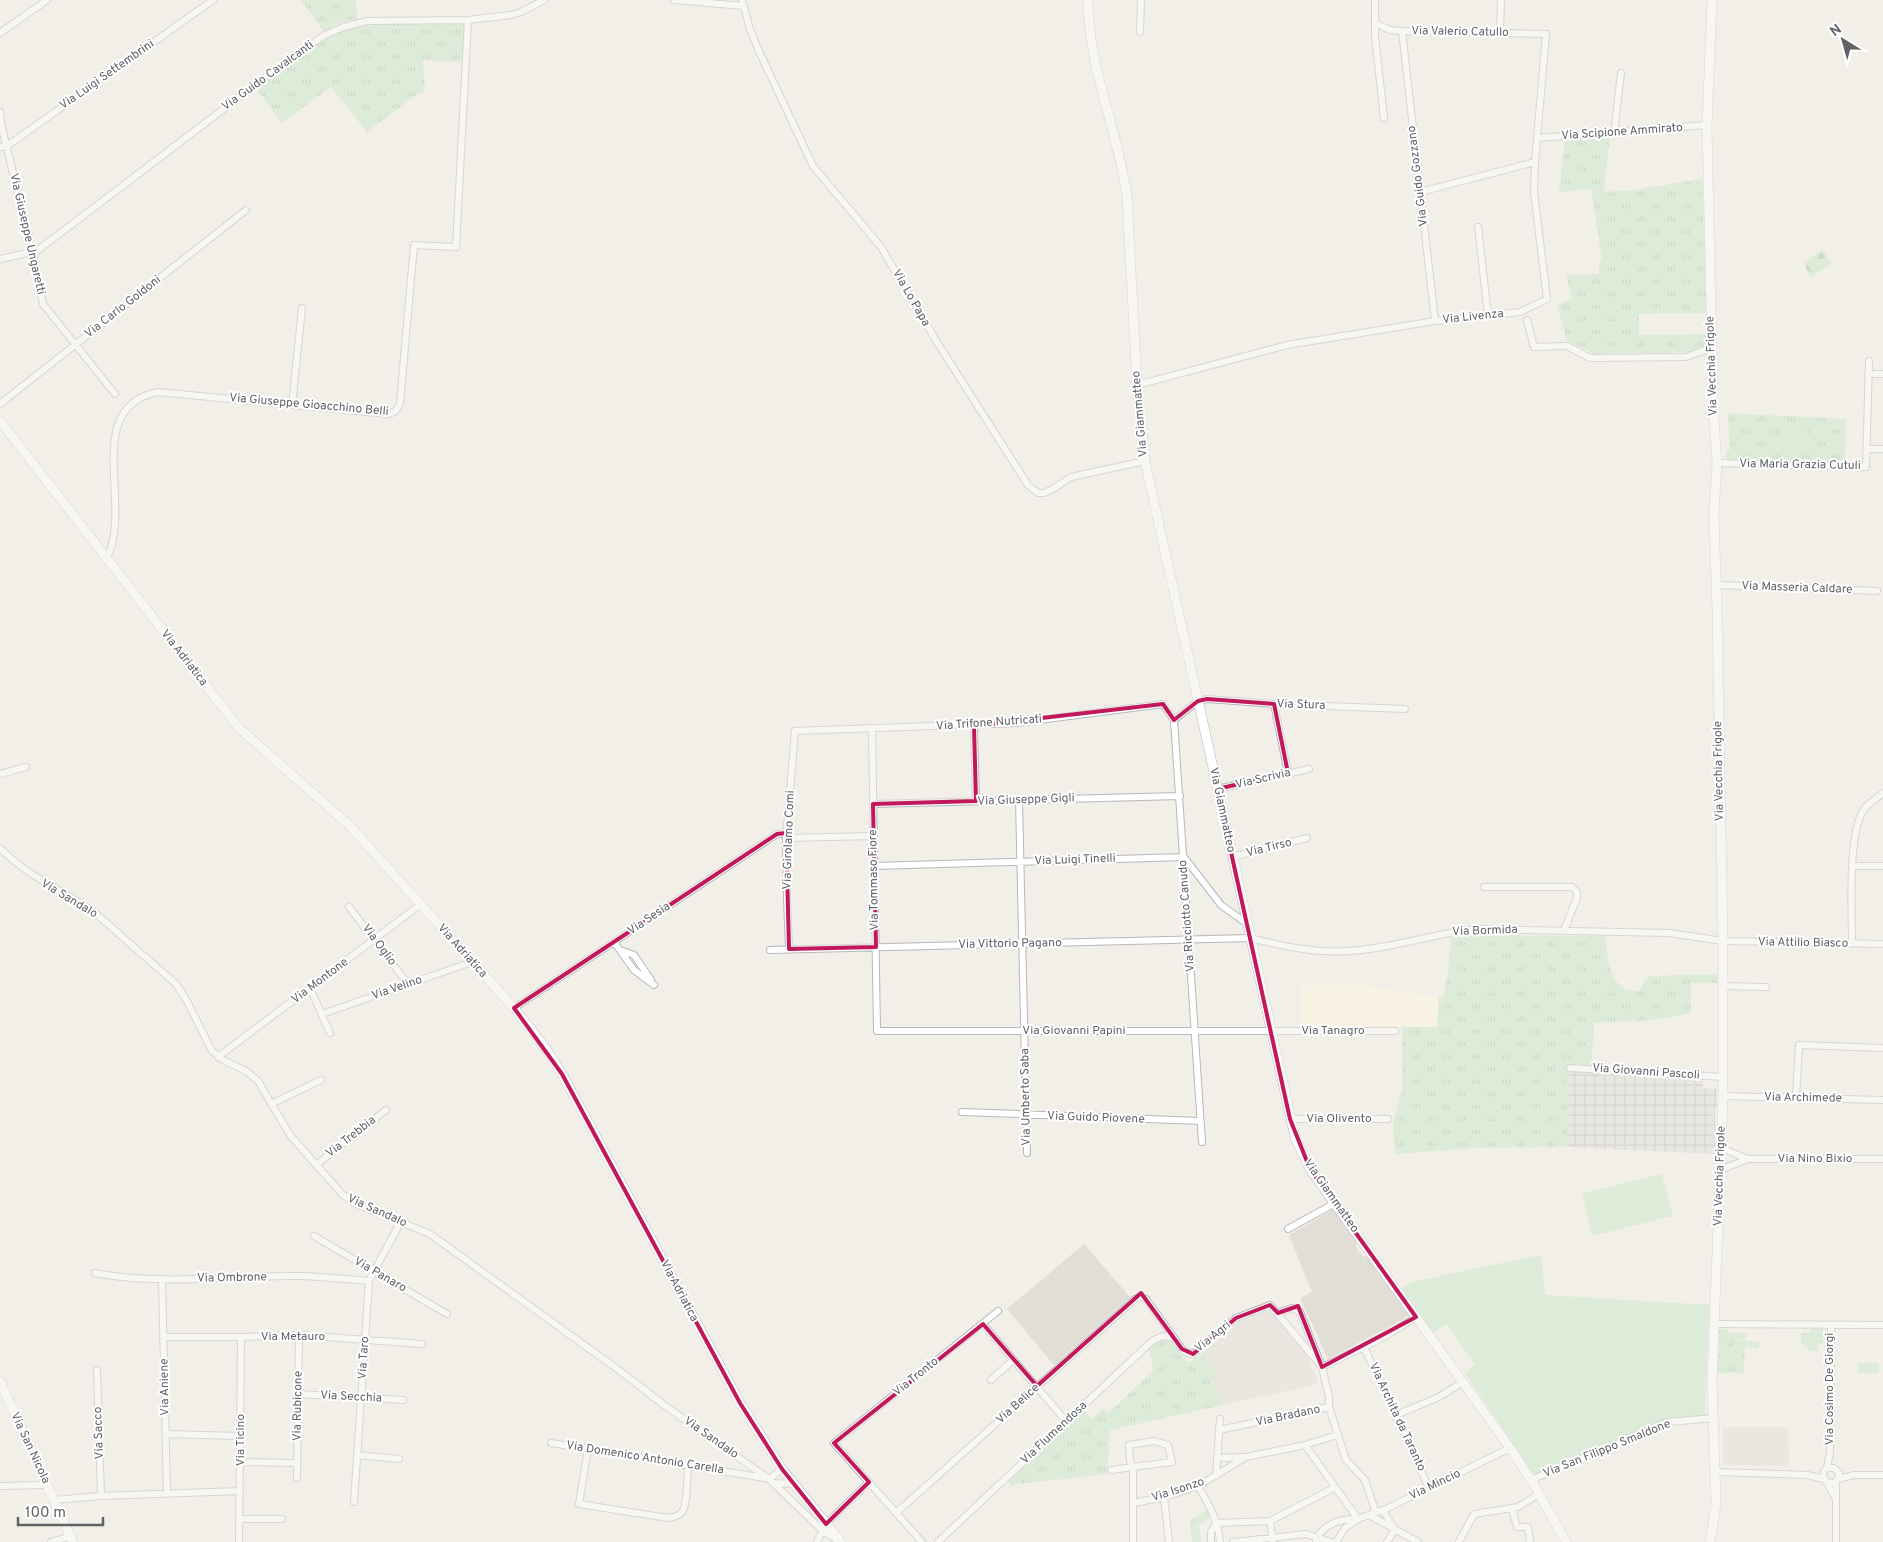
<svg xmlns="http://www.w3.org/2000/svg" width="1883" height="1542" font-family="Overpass,sans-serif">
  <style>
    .commercial { fill: #fef7e0 }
    .industrial { fill: url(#industrial-grid) }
    .education { fill: #e1ded6 }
    .grass { fill: url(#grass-tufts) }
    .forest { fill: url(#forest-firs) }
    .pitch { fill: #c5e8c5 }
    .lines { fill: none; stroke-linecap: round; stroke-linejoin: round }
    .street-casing { stroke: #b5b8bc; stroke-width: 8 }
    .secondary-casing { stroke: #b6babf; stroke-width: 10 }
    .street { stroke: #fff; stroke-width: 6 }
    .secondary { stroke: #fff; stroke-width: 9 }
    .marked { fill: none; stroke: #c2185b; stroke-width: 4; stroke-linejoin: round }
    .labels { text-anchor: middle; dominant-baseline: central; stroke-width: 4; stroke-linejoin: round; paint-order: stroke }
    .street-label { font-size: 12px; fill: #5f6368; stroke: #fff }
  </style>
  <defs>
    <pattern id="industrial-grid" width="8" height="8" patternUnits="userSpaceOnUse" patternTransform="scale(1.25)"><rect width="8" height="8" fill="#e0deda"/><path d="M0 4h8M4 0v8" fill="none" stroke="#b9b8b5"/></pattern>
    <pattern id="grass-tufts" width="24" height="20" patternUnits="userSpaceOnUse" patternTransform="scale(1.25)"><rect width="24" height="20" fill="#c5e8c5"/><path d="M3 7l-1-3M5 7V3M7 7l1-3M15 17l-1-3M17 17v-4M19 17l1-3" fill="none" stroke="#a3c0a4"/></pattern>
    <pattern id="forest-firs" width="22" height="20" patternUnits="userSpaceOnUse" patternTransform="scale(1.25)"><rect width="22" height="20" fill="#c5e8c5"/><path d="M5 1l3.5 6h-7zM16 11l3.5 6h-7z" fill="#a3c0a4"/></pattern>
  </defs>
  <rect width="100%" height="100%" fill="#f1efe8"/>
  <!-- commercial -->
  <path class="commercial" d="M1356,984L1439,997L1437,1027H1301V985Z"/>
  <!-- industrial -->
  <path class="industrial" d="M1568,1072L1703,1081V1088L1717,1089V1107L1715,1108V1154L1567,1147Z"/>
  <!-- education -->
  <path class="education" d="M1334,1209L1357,1243L1356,1247L1363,1257L1367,1256L1402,1304L1401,1305L1405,1311L1407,1310L1410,1314L1398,1322L1328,1359L1300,1298L1312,1292L1289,1235Z
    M1084,1244L1130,1297L1054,1365L1007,1309Z
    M1269,1310L1307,1355L1319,1384L1223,1405L1211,1382L1219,1375L1201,1354L1240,1320Z
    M1723,1427H1788L1789,1464L1787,1466L1723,1465Z"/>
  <!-- grass -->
  <path class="grass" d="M301,0H356L357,19L340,22L324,32Z
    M385,23H465L463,62L423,60L425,91L416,95L367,132L331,87L282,123L256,88C280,71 323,36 351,28C362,26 374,25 385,23Z
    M1610,136L1604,192L1634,190L1702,179L1707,313L1639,314V335L1707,334V346L1692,352L1594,354L1567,341L1557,305L1572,299L1566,275L1599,274V261H1602L1591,189L1559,192L1565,140Z
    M1728,413L1846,419L1845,464L1726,461V450H1730Z
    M1472,935L1605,936C1607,952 1609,983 1627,990C1630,991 1636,991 1639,991L1643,983L1649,976L1719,974L1720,983H1691V1012C1661,1023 1625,1021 1594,1023L1591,1074L1568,1073L1567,1147L1474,1148L1395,1154L1393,1123L1402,1091V1027H1437L1439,997H1443L1448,973L1451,938Z
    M1719,1329H1728V1333H1747L1745,1339L1736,1341C1734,1349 1726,1360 1718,1362Z
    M1811,1329H1823V1343H1818V1351L1808,1350L1801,1342V1333H1810Z
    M1165,1339L1171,1341L1188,1363L1201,1354L1219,1375L1211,1382L1223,1405L1110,1430L1107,1474L1016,1484L1013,1487L1007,1481L1084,1410L1092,1419L1103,1408L1108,1413L1153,1371L1149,1348Z
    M1745,1340L1758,1342L1759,1348L1745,1347L1744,1373H1717V1363C1726,1360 1735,1351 1737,1342Z
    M1207,1510L1210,1518L1199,1526L1201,1542H1192L1190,1521Z"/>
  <!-- forest -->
  <path class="forest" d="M1823,250L1832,264L1810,277L1804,263Z"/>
  <!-- pitch -->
  <path class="pitch" d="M1805,428L1813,441L1790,453L1783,439Z
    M1662,1174L1673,1216L1592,1236L1582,1193Z
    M1541,1255L1545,1295L1709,1305L1705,1416L1668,1420L1534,1475L1465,1373L1475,1364L1446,1324L1433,1333L1401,1289L1411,1282Z
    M1858,1363H1879V1373H1858Z"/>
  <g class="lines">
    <defs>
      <path id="street" d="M674,0L743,6
        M742,0L750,29L758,49L813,166L881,247L935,339L1028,485L1038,493H1044L1053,489L1071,477L1145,461
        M1375,0V36L1384,118
        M1402,31L1435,321
        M1140,32L1141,0
        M0,33L47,0
        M1500,33L1501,0
        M0,112L1,124L33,254L43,304L115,394
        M1614,133L1621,73
        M1537,138L1707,125
        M0,147L7,146L213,0
        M1420,192L1535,162
        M1478,227L1488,315
        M33,254L267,76L323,36L343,27L367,21L468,20L511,15L521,12L544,0
        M0,259L33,252
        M1527,320L1534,347L1567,346L1590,358L1686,357L1711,348
        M1868,374H1883
        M1137,385L1287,345L1435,321L1520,312L1547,299L1534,192L1535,162L1546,34L1402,31L1390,30L1375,23
        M0,404L246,210
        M292,405L302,308
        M1867,449H1883
        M1717,463L1866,467L1869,361
        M106,559C135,509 80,407 158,392L388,414C395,413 397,410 400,403L414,245L456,247L468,20
        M1717,585L1877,591
        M1274,704L1288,773
        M974,726L976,801
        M872,729L877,1031H1395
        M0,774L26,767
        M1217,789L1309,769
        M1019,800L1027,1153
        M873,804L1180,796
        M786,838L874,836
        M0,848C29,878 62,889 94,912L176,984L187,1001L212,1051L223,1060L246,1071L258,1081L290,1135L342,1194L354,1203L430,1234L616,1368L664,1405L769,1479L823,1531L837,1540
        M1232,857L1307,838
        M874,866L1184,857L1221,905L1246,923
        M1852,866H1883
        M1484,887H1572L1577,892V898L1564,930
        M349,907L408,984
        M614,942L634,970L654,985
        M1852,943C1852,914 1847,830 1865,808C1869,803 1877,798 1883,793
        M789,949L787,898L786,838L795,731L1015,723L1163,704L1174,720
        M620,950L634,955L651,980
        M770,950L1250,938C1286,947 1323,955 1360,950C1400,946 1437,933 1477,929L1669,933L1723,941L1883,944
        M1722,986L1766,987
        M310,988L330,1033
        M514,1008L777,834L786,833
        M322,1014L472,962
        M218,1057L421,904
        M1570,1068L1723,1077
        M1723,1096L1883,1100
        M1796,1098L1799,1045L1883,1048
        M271,1104L321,1080
        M962,1112L1200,1121
        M1290,1119H1388
        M1202,1142L1174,720L1198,701L1207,699L1274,704L1405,709
        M1721,1148L1748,1159
        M316,1165L386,1110
        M1720,1170L1748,1159H1883
        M1288,1229L1335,1203
        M314,1236L447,1314
        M95,1273C163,1286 232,1275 301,1276C324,1277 347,1279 369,1281
        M162,1280L167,1493
        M1278,1313L1292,1308L1300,1312L1322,1367L1329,1397V1407L1346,1460L1365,1480L1376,1513
        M1416,1317L1391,1333L1364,1347L1429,1488
        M983,1324L1066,1421
        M1715,1324L1883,1325
        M163,1337H241L299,1335L422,1344
        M1322,1367L1364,1347
        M97,1370L101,1496
        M991,1380L1013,1360
        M298,1394L403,1400
        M1396,1415L1439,1397L1463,1382
        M1219,1430L1329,1407
        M166,1434L241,1436
        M551,1443L765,1478
        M1305,1445L1337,1435
        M588,1449L579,1504L668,1518C673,1517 678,1517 682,1512C688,1504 687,1476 688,1465
        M357,1455L399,1459
        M1217,1458L1244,1457
        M241,1462L297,1463
        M1827,1468L1830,1452L1831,1325
        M1111,1470L1133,1467L1130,1461L1129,1445L1154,1441L1168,1445L1172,1462L1133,1467V1542
        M1716,1472L1807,1475L1824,1479
        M1216,1476L1220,1419
        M297,1478L299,1335
        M769,1479L782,1469
        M1838,1479L1854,1475H1883
        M1531,1480L1668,1422L1714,1418
        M1836,1481V1542
        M773,1483L793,1484
        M1828,1483H1834L1838,1479L1839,1473L1834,1468H1827L1824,1471L1823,1476L1836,1499
        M0,1486L47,1485
        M1198,1486C1208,1504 1219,1521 1220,1542
        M1164,1497L1169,1542
        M54,1500L101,1496L240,1491
        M354,1502L369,1281L400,1223
        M1134,1503L1164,1497L1198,1486L1246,1457L1305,1445L1358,1519
        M1512,1509L1517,1527H1528L1530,1542
        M1383,1510L1394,1529
        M896,1513L1135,1299L1140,1297L1146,1299L1182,1349L1187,1353L1193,1354L1236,1318L1270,1305L1322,1367
        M1369,1515L1418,1542
        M240,1519H282
        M1216,1523L1270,1521
        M1316,1541C1322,1524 1341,1518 1358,1519
        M51,1542L71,1536
        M239,1542L241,1337
        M817,1542L826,1524L869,1482
        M922,1542L834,1443L998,1311
        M938,1542L1151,1342C1159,1337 1164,1334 1173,1338
        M1211,1542V1532L1216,1523
        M1233,1542L1306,1534L1331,1542
        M1273,1542L1270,1521L1334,1488
        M1336,1542L1345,1528L1358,1519L1388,1508L1510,1448
        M1387,1542L1395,1530
        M1459,1542L1474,1514L1518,1507L1539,1494"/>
      <path id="secondary" d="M1088,0C1088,67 1118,130 1127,196L1137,385L1145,461L1295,1137L1310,1169L1510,1448L1533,1483L1566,1542
        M0,421L239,728L350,826L514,1008L546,1049L562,1074L740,1403L782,1469L841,1542
        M0,1381L73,1542
        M1710,1542L1716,1504L1712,1381L1723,1096V941L1717,611L1714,515L1717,463L1713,405L1707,125L1712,0"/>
    </defs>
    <!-- street casing -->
    <use href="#street" class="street-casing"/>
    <!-- secondary casing -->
    <use href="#secondary" class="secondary-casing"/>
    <!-- street -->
    <use href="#street" class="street"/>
    <!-- secondary -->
    <use href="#secondary" class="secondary"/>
  </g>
  <!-- marked area -->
  <path d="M0 0H1883V1542H0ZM1207,699L1274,704L1288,773L1217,789L1290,1119L1310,1169L1416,1317L1322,1367L1298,1306L1278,1313L1270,1305L1236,1318L1193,1354L1182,1349L1141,1293L1037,1386L983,1324L834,1443L869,1482L826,1524L782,1469L740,1403L562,1074L514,1008L777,834L786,833L789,949L876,947L873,804L976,801L974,726L1163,704L1174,720L1198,701Z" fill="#f1efe8" fill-opacity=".55" fill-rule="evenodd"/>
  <path class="marked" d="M1207,699L1274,704L1288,773L1217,789L1290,1119L1310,1169L1416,1317L1322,1367L1298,1306L1278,1313L1270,1305L1236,1318L1193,1354L1182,1349L1141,1293L1037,1386L983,1324L834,1443L869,1482L826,1524L782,1469L740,1403L562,1074L514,1008L777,834L786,833L789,949L876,947L873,804L976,801L974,726L1163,704L1174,720L1198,701Z"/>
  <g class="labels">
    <!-- street labels -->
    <g class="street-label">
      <text transform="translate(1460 32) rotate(1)">Via Valerio Catullo</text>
      <text transform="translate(107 75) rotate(-35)">Via Luigi Settembrini</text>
      <text transform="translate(268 76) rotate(-36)">Via Guido Cavalcanti</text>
      <text transform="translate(1622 132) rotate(-4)">Via Scipione Ammirato</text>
      <text transform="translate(1418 176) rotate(-97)">Via Guido Gozzano</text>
      <text transform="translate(27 234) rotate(77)">Via Giuseppe Ungaretti</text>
      <text transform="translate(911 298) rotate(60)">Via Lo Papa</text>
      <text transform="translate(123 307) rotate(-38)">Via Carlo Goldoni</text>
      <text transform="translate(1473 317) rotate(-6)">Via Livenza</text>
      <text transform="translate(1712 366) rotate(-92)">Via Vecchia Frigole</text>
      <text transform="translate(309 405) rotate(5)">Via Giuseppe Gioacchino Belli</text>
      <text transform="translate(1140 414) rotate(-95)">Via Giammatteo</text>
      <text transform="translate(1800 465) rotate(1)">Via Maria Grazia Cutuli</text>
      <text transform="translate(1797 588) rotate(2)">Via Masseria Caldare</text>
      <text transform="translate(184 658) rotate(52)">Via Adriatica</text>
      <text transform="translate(1301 705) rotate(2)">Via Stura</text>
      <text transform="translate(989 723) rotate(-4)">Via Trifone Nutricati</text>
      <text transform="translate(1719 771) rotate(-91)">Via Vecchia Frigole</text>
      <text transform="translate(1263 779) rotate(-13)">Via Scrivia</text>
      <text transform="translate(1026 800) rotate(-2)">Via Giuseppe Gigli</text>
      <text transform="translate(1222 810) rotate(78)">Via Giammatteo</text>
      <text transform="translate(789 840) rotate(-88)">Via Girolamo Comi</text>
      <text transform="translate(1269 848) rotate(-14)">Via Tirso</text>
      <text transform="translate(1075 860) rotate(-2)">Via Luigi Tinelli</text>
      <text transform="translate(874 880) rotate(-91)">Via Tommaso Fiore</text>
      <text transform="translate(69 899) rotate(31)">Via Sandalo</text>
      <text transform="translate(1187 916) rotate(-94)">Via Ricciotto Canudo</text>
      <text transform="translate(649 919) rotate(-34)">Via Sesia</text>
      <text transform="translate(1485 931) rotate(-2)">Via Bormida</text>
      <text transform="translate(1803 943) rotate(1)">Via Attilio Biasco</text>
      <text transform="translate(1010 944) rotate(-1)">Via Vittorio Pagano</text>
      <text transform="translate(379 945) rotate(53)">Via Oglio</text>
      <text transform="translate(462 951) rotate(48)">Via Adriatica</text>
      <text transform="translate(320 981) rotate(-37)">Via Montone</text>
      <text transform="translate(397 988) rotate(-19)">Via Velino</text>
      <text x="1074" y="1031">Via Giovanni Papini</text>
      <text x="1333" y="1031">Via Tanagro</text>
      <text transform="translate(1646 1072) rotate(4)">Via Giovanni Pascoli</text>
      <text transform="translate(1026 1097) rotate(-91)">Via Umberto Saba</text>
      <text transform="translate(1803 1098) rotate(1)">Via Archimede</text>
      <text transform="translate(1096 1118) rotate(2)">Via Guido Piovene</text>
      <text x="1339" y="1119">Via Olivento</text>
      <text transform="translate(351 1137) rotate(-38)">Via Trebbia</text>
      <text x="1815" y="1159">Via Nino Bixio</text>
      <text transform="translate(1720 1176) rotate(-88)">Via Vecchia Frigole</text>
      <text transform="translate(1331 1196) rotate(55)">Via Giammatteo</text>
      <text transform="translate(377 1211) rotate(24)">Via Sandalo</text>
      <text transform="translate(380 1275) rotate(30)">Via Panaro</text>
      <text transform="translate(232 1278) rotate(-1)">Via Ombrone</text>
      <text transform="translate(679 1291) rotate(62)">Via Adriatica</text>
      <text x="293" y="1337">Via Metauro</text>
      <text transform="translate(1213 1337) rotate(-39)">Via Agri</text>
      <text transform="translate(364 1358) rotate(-86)">Via Taro</text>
      <text transform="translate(916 1377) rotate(-39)">Via Tronto</text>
      <text transform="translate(165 1387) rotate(-91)">Via Aniene</text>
      <text transform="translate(1830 1389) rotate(-90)">Via Cosimo De Giorgi</text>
      <text transform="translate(351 1397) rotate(3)">Via Secchia</text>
      <text transform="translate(1018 1404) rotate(-42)">Via Belice</text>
      <text transform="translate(298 1406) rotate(-89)">Via Rubicone</text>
      <text transform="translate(1288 1416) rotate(-12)">Via Bradano</text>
      <text transform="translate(1397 1417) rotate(65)">Via Archita da Taranto</text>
      <text transform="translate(99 1433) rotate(-92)">Via Sacco</text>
      <text transform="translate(1054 1433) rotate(-43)">Via Flumendosa</text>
      <text transform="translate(711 1438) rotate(35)">Via Sandalo</text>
      <text transform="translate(241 1440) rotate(-90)">Via Ticino</text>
      <text transform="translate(30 1448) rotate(65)">Via San Nicola</text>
      <text transform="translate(1607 1449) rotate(-22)">Via San Filippo Smaldone</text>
      <text transform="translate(645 1458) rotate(9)">Via Domenico Antonio Carella</text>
      <text transform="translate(1435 1485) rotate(-26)">Via Mincio</text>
      <text transform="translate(1178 1490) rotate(-18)">Via Isonzo</text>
    </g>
  </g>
  <!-- north arrow -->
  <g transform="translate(1843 40) rotate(323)" stroke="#ffffff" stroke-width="4" paint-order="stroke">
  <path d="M0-4L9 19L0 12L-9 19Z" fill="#5f6368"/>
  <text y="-8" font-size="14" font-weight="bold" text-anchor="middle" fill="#5f6368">N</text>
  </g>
  <!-- scale -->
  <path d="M18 1517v8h85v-8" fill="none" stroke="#5f6368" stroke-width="2.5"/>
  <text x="25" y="1517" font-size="15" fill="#5f6368" stroke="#ffffff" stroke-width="4" paint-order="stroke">100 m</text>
</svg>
